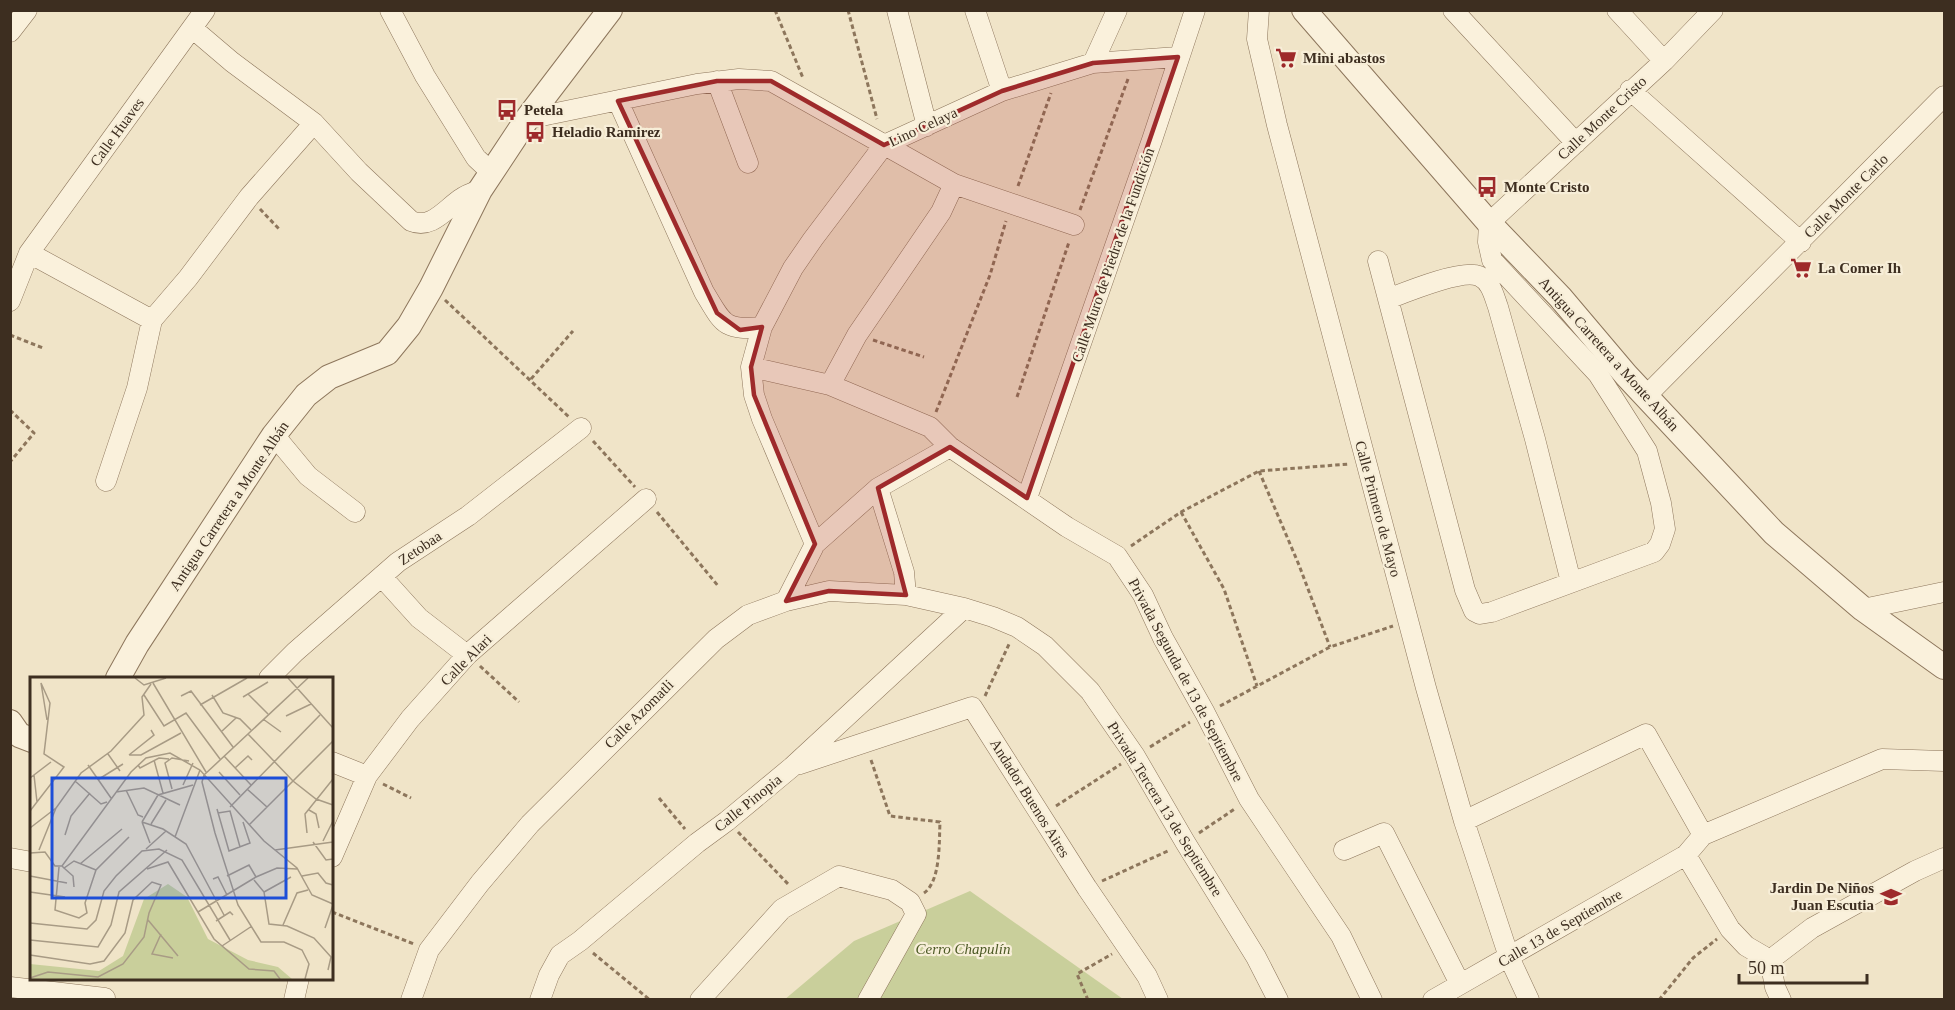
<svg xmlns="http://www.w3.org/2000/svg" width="1955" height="1010" font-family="'Times New Roman',serif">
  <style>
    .green { fill: #c9cf9b }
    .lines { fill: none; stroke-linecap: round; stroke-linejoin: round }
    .minor-casing { stroke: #8d765c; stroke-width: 21 }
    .tertiary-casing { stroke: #8d765c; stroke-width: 26 }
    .path { stroke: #8d765c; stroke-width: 3; stroke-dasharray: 4.5 3; stroke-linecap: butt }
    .minor { stroke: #faf1dc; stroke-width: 20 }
    .tertiary { stroke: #faf1dc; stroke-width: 24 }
    .marked { fill: #9e2a2b; fill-opacity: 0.2; stroke: #9e2a2b; stroke-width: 4.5; stroke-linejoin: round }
    .labels { text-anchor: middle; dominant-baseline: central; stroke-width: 4.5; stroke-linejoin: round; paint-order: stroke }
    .poi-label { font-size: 15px; font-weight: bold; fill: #3d2e20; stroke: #f7eed8; text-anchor: start }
    .street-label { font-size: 15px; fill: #3d2e20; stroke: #f7eed8 }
    .park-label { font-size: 15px; font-style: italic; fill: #4d5a26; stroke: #f7eed8 }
    .inset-road { fill: none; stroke: #a89b85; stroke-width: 1.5 }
    .view { fill: #1d4ed8; fill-opacity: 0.15; stroke: #1d4ed8; stroke-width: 3 }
    .inset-edge { fill: none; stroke: #3d2e20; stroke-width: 3 }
  </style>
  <rect width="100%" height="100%" fill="#f0e4c8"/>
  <!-- green -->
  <path class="green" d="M970,891L1123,999L784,1000L854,941Z"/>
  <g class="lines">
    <defs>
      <path id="minor" d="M390,10L425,76L476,158L492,173
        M897,10L927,126
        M975,10L1002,91
        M1259,10L1257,39L1277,125L1426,688L1464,821L1509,957L1529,1000
        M1453,10L1576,143
        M1617,10L1664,61
        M192,28L232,62L314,123L359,172L411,221C432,230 446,208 462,198C467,194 474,192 480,190
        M10,32L27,10
        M1093,63L1117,10
        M717,81L748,163
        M1630,90L1801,242
        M618,101L704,292C723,323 723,331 762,327
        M527,119L697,84L739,79L771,81L954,184L1074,225
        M29,253L152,320
        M1378,261L1465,590L1474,611L1480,614L1492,612L1654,552L1660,544L1665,529L1661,503L1647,451L1598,374L1492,260L1488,242L1489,223L1664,61L1713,10
        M1388,299C1406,292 1462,269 1479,276C1491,281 1494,296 1498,307L1535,439L1571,582
        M10,301L29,253L205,10
        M751,367L830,385L930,427L950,447L1067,527L1117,556L1143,595L1163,638L1205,713L1249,799L1341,936L1372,1000
        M830,385L857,335L941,212L954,184
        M1646,396L1944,96
        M274,435L308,476L355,512
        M106,481L137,388L152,320L188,278L249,197L314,123
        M878,488L904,572L906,595
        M1027,498L1152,140L1195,10
        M815,544L762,419L754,395L751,367L762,327L793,268L813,239L884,145L1002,91L1093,63L1178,57
        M382,577L419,618L467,655
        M786,601L815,544L878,488L950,447
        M1863,609L1944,592
        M269,678L295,652L398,562L468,516L581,428
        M332,762L367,776
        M800,764L972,707L1087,888L1147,976L1158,1000
        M1464,821L1646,734L1703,835
        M1344,850L1384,833L1460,984
        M1686,855L1730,929L1746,946L1770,960L1775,987L1781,1000
        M332,857L367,776L410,719L467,655L646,499
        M10,858L32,862
        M1770,960L1812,928L1915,871L1944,858
        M10,987L105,998
        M294,1000L299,978
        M411,1000L429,950L480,883L530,824L716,639L748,615L786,601L829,591L906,595L964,608L993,617L1017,627L1045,646L1090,691L1135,756L1185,842L1256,957L1278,1000
        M540,1000L549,975L560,955L580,941L697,843L727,821L792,767L964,608
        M700,1000L782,909L839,876L892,890L910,902L916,914L868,1000
        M1433,1000L1686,855L1703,835L1882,759L1944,761"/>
      <path id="tertiary" d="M1304,10L1489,223L1560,297L1626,375L1774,533L1863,609L1944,667
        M118,678L137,644L274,435L306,395L329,377L387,353L409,326L431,288L480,190L527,119L610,10
        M10,722L19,735L32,740"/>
    </defs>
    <!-- minor casing -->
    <use href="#minor" class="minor-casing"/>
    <!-- tertiary casing -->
    <use href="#tertiary" class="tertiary-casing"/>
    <!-- path -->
    <path class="path" d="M775,10L803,78
      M848,10L877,119
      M1018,186L1051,93
      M260,209L279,229
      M1080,210L1128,79
      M445,300L569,417
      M10,335L43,348
      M873,340L924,357
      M531,379L573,331
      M1017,397L1069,242
      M10,410L34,433L10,462
      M936,412L990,275L1006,221
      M593,441L635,487
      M1259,471L1299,565L1330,647
      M657,512L719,587
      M1181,512L1224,589L1257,686
      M1131,546L1181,512L1259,471L1349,464
      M480,666L519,702
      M985,696L1010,642
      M1220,706L1330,647L1393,626
      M1150,747L1190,722
      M871,760L890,816L940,822C939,841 941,881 924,893
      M383,784L411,798
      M659,798L685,829
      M1056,806L1121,764
      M738,832L790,886
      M1199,833L1236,808
      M1102,881L1170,850
      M332,912L414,944
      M593,953L650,1000
      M1088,1000L1077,974L1112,954
      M1659,1000L1693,958L1717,939"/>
    <!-- minor -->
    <use href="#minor" class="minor"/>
    <!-- tertiary -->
    <use href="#tertiary" class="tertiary"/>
  </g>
  <!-- marked area -->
  <path class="marked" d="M1178,57L1027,498L950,447L878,488L906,595L829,591L786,601L815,544L754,395L751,367L762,327L740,330L717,313L618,101L717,81H771L884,145L1002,91L1093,63Z"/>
  <!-- icons -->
  <defs>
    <symbol id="supermarket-bare" viewBox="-9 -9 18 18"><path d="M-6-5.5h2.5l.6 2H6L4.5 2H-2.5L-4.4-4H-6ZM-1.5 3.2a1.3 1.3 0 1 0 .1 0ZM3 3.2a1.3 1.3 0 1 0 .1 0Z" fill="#9e2a2b" stroke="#f7eed8" stroke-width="2.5" paint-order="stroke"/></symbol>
    <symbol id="bus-bare" viewBox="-9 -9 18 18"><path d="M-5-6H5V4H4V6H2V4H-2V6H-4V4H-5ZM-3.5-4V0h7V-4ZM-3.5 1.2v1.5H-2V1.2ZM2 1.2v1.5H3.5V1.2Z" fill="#9e2a2b" stroke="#f7eed8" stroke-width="2.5" paint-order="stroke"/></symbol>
    <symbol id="school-bare" viewBox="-9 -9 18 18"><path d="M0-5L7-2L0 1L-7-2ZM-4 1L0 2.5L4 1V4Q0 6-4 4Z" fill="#9e2a2b" stroke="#f7eed8" stroke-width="2.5" paint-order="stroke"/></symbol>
  </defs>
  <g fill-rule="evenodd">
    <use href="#supermarket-bare" x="1271" y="43" width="30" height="30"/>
    <use href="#bus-bare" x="492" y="95" width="30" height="30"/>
    <use href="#bus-bare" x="520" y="117" width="30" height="30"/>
    <use href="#bus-bare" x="1472" y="172" width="30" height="30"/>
    <use href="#supermarket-bare" x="1786" y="253" width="30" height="30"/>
    <use href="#school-bare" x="1876" y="882" width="30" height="30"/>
  </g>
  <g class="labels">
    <!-- poi labels -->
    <g class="poi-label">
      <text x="1303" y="58">Mini abastos</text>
      <text x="524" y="110">Petela</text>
      <text x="552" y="132">Heladio Ramirez</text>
      <text x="1504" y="187">Monte Cristo</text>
      <text x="1818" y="268">La Comer Ih</text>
      <text x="1874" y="888" text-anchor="end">Jardin De Niños<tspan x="1874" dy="17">Juan Escutia</tspan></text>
    </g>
    <!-- street labels -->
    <g class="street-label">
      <text transform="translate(1602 118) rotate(-43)">Calle Monte Cristo</text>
      <text transform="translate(923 127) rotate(-25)">Lino Celaya</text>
      <text transform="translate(117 132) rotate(-54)">Calle Huaves</text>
      <text transform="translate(1846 196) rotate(-45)">Calle Monte Carlo</text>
      <text transform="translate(1113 255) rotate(-71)">Calle Muro de Piedra de la Fundición</text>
      <text transform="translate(1609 354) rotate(48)">Antigua Carretera a Monte Albán</text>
      <text transform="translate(229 506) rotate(-56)">Antigua Carretera a Monte Albán</text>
      <text transform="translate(1378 509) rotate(75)">Calle Primero de Mayo</text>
      <text transform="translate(420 548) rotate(-34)">Zetobaa</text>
      <text transform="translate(466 660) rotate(-45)">Calle Alari</text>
      <text transform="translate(1186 680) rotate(62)">Privada Segunda de 13 de Septiembre</text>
      <text transform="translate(639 714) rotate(-45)">Calle Azomatli</text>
      <text transform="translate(1030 798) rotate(58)">Andador Buenos Aires</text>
      <text transform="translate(748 803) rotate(-39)">Calle Pinopia</text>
      <text transform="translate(1165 809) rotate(58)">Privada Tercera 13 de Septiembre</text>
      <text transform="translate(1560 928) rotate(-30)">Calle 13 de Septiembre</text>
    </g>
    <!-- park labels -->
    <g class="park-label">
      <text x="963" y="949">Cerro Chapulín</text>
    </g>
  </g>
  <!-- overview -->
  <g transform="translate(30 677)">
    <rect width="303" height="303" fill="#f0e4c8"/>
    <path d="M138,207L157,220L178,262L218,283L248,290L262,302H0V287L69,294L93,279L114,222Z" fill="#c9cf9b"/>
    <path class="inset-road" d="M105,1L114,8L136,1M258,1L303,51M123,6L176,95M218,17L238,37M114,18L134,49L156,36L190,82M182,18L193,36L210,42L221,53M151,19L161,14L203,70M213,20L238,5M170,28L217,1M256,39L281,27M233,42L251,55M191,55L206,41M218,57L263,104L286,122L303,128M78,77L90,94M99,78H111L151,56M99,78L124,58L121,53M194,79L221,108M124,83L133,116M58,88L81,121M108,88L110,91L129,81L139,82M205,91L218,79L222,83M189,95L210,118M4,98L7,125M174,98L172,105L185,156L208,228L231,265H254L272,273L279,287L275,302M174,98L278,1M0,101L21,85M69,102L93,87M45,104L71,127L77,125M153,108L163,86M142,112L135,86L142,81L159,84M217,112L237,130M96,113L108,138L113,140M86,115L114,111L150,128M200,130L290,38M187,132L199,174L220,166L213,145M279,133L286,137L289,151M0,134L34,90L14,77L20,26L11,6L17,43M188,136L200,134L210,170M112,145L133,152L156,167L194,238M112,145L128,118L163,108M112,145L120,166M121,147L136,123M219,148L303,64M0,151L26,131M277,156L275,137L303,102M35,158L41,139L60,116M145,160L170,93M293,164L303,144M283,165L296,183L303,182M116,172L136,154M9,173L26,131L51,96L81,74L114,38L112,20L121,7M245,173L303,165M0,176L15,175L25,189H32L101,95L116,81L140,76L170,93L234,164L267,191L282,218L303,227M50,187L92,152M32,189L34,191L44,184L66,193M29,190L25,233L49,241L57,236L55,226L66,193L99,160M34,191L43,199L44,210M117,192L138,185L184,262L219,292L244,294L250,302M0,199L37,206M197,199L219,188L226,200M272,199L288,196L296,206L303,208M183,202L188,200L197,218M224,203L234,215L239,247L257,249L284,261L301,280L298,293M0,215L35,220M234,215L261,200M168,235L226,200L247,191L267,192M118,243L148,279M186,244L200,235L203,238M0,246L57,252L66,243L74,214L86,199L112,174L129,172L152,183L200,263M253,248L267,216L278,213M295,251L303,228M131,257L122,277L143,281M0,263L68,270L81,248L89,215L137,173M192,269L222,249M0,278L60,287L74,284L95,256L103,223L122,205L131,208L119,236L114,260L93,287L68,300L18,295L0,301"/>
    <path class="view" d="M22,101H256V221H22Z"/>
    <rect width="303" height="303" class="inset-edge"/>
  </g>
  <!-- border -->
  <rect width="1955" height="1010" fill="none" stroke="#3d2e20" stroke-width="24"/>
  <!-- scale -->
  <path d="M1739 974v9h128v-9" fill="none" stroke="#3d2e20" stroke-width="3"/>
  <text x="1748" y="974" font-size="18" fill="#3d2e20" stroke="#f7eed8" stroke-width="4.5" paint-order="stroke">50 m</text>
</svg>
